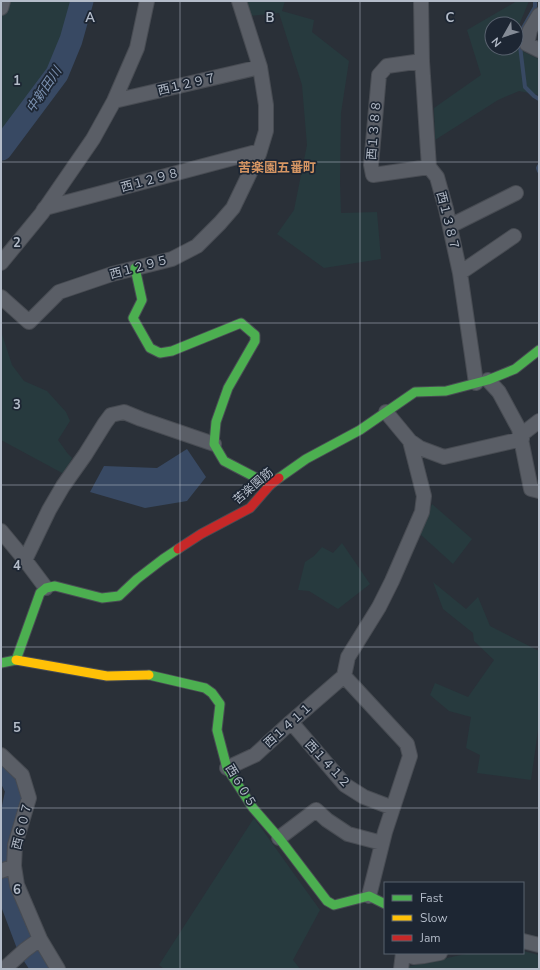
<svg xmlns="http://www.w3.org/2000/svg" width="540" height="970" font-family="'Nunito Sans','Noto Sans JP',sans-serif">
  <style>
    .green { fill: #273a3e; fill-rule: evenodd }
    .water { fill: #384963 }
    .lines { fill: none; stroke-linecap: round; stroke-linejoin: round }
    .stream { stroke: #384963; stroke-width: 4 }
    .river { stroke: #384963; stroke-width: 23 }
    .street-casing { stroke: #484c53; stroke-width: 16 }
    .fast-casing { stroke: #484c53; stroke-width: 11 }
    .slow-casing { stroke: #484c53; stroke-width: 11 }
    .jam-casing { stroke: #484c53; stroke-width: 11 }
    .street { stroke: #5a5e66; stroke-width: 14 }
    .fast { stroke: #4caf50; stroke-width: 9 }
    .slow { stroke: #ffc107; stroke-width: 9 }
    .jam { stroke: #c62828; stroke-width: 9 }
    .grid { fill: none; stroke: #b4bcc9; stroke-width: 1; stroke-opacity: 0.55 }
    .labels { text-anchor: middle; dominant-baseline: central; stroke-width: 3.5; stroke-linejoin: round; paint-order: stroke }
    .street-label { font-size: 12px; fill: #b4bcc9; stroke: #1d2633 }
    .water-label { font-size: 13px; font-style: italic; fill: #7c92b1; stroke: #1d2633 }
    .neighbourhood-label { font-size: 13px; font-weight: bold; fill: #d59563; stroke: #1d2633 }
    .grid-label { font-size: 13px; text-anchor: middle; font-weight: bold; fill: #b4bcc9; stroke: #1d2633; stroke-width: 3.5; stroke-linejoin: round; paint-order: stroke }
  </style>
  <rect width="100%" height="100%" fill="#2a3038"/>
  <!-- green -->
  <path class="green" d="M5,1H72L66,27L45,77L1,140V16Z
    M245,1H285L282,11L314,20L312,32L349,61L341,113L340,182L341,213L377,212L381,259L324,268L277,234L294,210L307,145L302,85L279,13L249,16Z
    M517,1H529L517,30L524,52L539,59V95L519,91L498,100L435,140L434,108L481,75L467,30ZM492,24H516V48H492Z
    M1,332L2,334L12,365L24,381L47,391L66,412L70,421L58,440L68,454L72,458L64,474L1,440Z
    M432,504L472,539L453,564L420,534Z
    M342,543L370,584L338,609L309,591L298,590L305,562L314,556L322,547L333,553Z
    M433,582L466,609L478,597L490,626L539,651V723L531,780L477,773L480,755L466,748L471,717L449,711L430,695L435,683L468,697L494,660L474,641L473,633L443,609Z
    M254,818L320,910L293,960L300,969H164L159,965Z
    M523,951L539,955V969H406V967L470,953H523Z"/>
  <!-- water -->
  <path class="water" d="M187,449L206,477L187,501L145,508L90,492L104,466L157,468Z"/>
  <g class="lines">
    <!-- stream -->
    <path class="stream" d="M535,1V7L523,28L520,46L525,87L534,96L539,99
      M539,166L538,168L539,171"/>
    <!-- river -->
    <path class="river" d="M1,149L57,74L71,40L82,1
      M1,767L11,778L17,790L2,862L12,903L29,948L43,969"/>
    <defs>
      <path id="street" d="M421,1L422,61L429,167L437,177L446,209L460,273L472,355L476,383
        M1,8L3,1
        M539,15L530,30L527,44L539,50
        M422,61L387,66L379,75L371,165L373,175L429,167
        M114,101L260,67
        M43,211L45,208L260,151
        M450,226L516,193
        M1,263L42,213L93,139L114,101L137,48L147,1
        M460,273L514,236
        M1,297L29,322L59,292L112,274L172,259L197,246L220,223L233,208L259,154L266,131V105L260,67L239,1
        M488,380L499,392L519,429L531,489L539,491
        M386,412L410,441L420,448L444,457L522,439
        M521,435L539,421
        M1,531L25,560L46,588
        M25,560L49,510L63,486L85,455L105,423L111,415L124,412L141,419L214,444
        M344,676L348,657L379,607L392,581L422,512L424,496L410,441
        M344,676L407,744L410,756L385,832L369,896
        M291,722L345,785L364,797L393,808
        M1,755L22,775L29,798L15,845L14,866L17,885L40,939L58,969
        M227,768L255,755L291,722L344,676
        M279,838L316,810L327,820L348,834L382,843
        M1,871L14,866
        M523,941L539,945
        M403,954L414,957L424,956L440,953
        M4,969L25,950L40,939
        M401,969L403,953"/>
      <path id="fast" d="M135,268L142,300L133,318L150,348L160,353L172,351L241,323L255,335V341L228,388L216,422L214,444L224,461L270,485
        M279,478L306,459L360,430L415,392L446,391L488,380L515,369L539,350
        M1,663L16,660L40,593L46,588L55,586L102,598L119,596L137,579L163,559L178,549
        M149,675L205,688L212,693L220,704L217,730L227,768L253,808L279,838L327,901L334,905L369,896L385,904"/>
      <path id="slow" d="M16,660L107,676L149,675"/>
      <path id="jam" d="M178,549L201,534L250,508L270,485L279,478"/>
    </defs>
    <!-- street casing -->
    <use href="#street" class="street-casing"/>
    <!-- fast casing -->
    <use href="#fast" class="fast-casing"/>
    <!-- slow casing -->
    <use href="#slow" class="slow-casing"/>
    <!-- jam casing -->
    <use href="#jam" class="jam-casing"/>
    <!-- street -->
    <use href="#street" class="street"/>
    <!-- fast -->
    <use href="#fast" class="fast"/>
    <!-- slow -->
    <use href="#slow" class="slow"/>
    <!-- jam -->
    <use href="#jam" class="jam"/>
  </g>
  <!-- grid -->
  <path class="grid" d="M180,1V969M360,1V969M1,162H539M1,323H539M1,485H539M1,647H539M1,808H539"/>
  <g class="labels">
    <!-- street labels -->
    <g class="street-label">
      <text transform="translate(187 84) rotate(-13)">西１２９７</text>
      <text transform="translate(374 130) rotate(-85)">西１３８８</text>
      <text transform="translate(150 180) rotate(-15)">西１２９８</text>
      <text transform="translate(448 221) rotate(76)">西１３８７</text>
      <text transform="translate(139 267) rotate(-15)">西１２９５</text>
      <text transform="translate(253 486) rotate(-41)">苦楽園筋</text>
      <text transform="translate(288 725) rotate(-42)">西１４１１</text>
      <text transform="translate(328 764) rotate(47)">西１４１２</text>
      <text transform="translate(241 786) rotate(59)">西６０５</text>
      <text transform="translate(22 826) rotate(-76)">西６０７</text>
    </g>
    <!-- water labels -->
    <g class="water-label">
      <text transform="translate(44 90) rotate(-56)">中新田川</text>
    </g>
    <!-- neighbourhood labels -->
    <g class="neighbourhood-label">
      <text x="277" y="168">苦楽園五番町</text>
    </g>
  </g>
  <g class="grid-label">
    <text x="90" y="22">A</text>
    <text x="270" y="22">B</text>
    <text x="450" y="22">C</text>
    <text x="17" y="85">1</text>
    <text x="17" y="247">2</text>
    <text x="17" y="409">3</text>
    <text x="17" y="570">4</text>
    <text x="17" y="732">5</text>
    <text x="17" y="894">6</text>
  </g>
  <!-- border -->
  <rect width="540" height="970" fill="none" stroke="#b4bcc9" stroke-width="4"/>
  <!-- legend -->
  <rect x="384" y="882" width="140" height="72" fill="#1d2633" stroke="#59626f"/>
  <rect x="392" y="895" width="20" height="6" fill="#4caf50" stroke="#59626f"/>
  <text x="420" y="902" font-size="12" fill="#b4bcc9">Fast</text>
  <rect x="392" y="915" width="20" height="6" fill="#ffc107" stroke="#59626f"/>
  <text x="420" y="922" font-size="12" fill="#b4bcc9">Slow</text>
  <rect x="392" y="935" width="20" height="6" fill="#c62828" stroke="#59626f"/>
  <text x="420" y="942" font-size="12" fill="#b4bcc9">Jam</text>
  <!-- north arrow -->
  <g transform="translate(504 36) rotate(231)"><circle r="19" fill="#1d2633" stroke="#59626f"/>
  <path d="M0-3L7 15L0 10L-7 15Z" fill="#848b96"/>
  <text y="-6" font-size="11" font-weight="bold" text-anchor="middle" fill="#b4bcc9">N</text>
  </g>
</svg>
